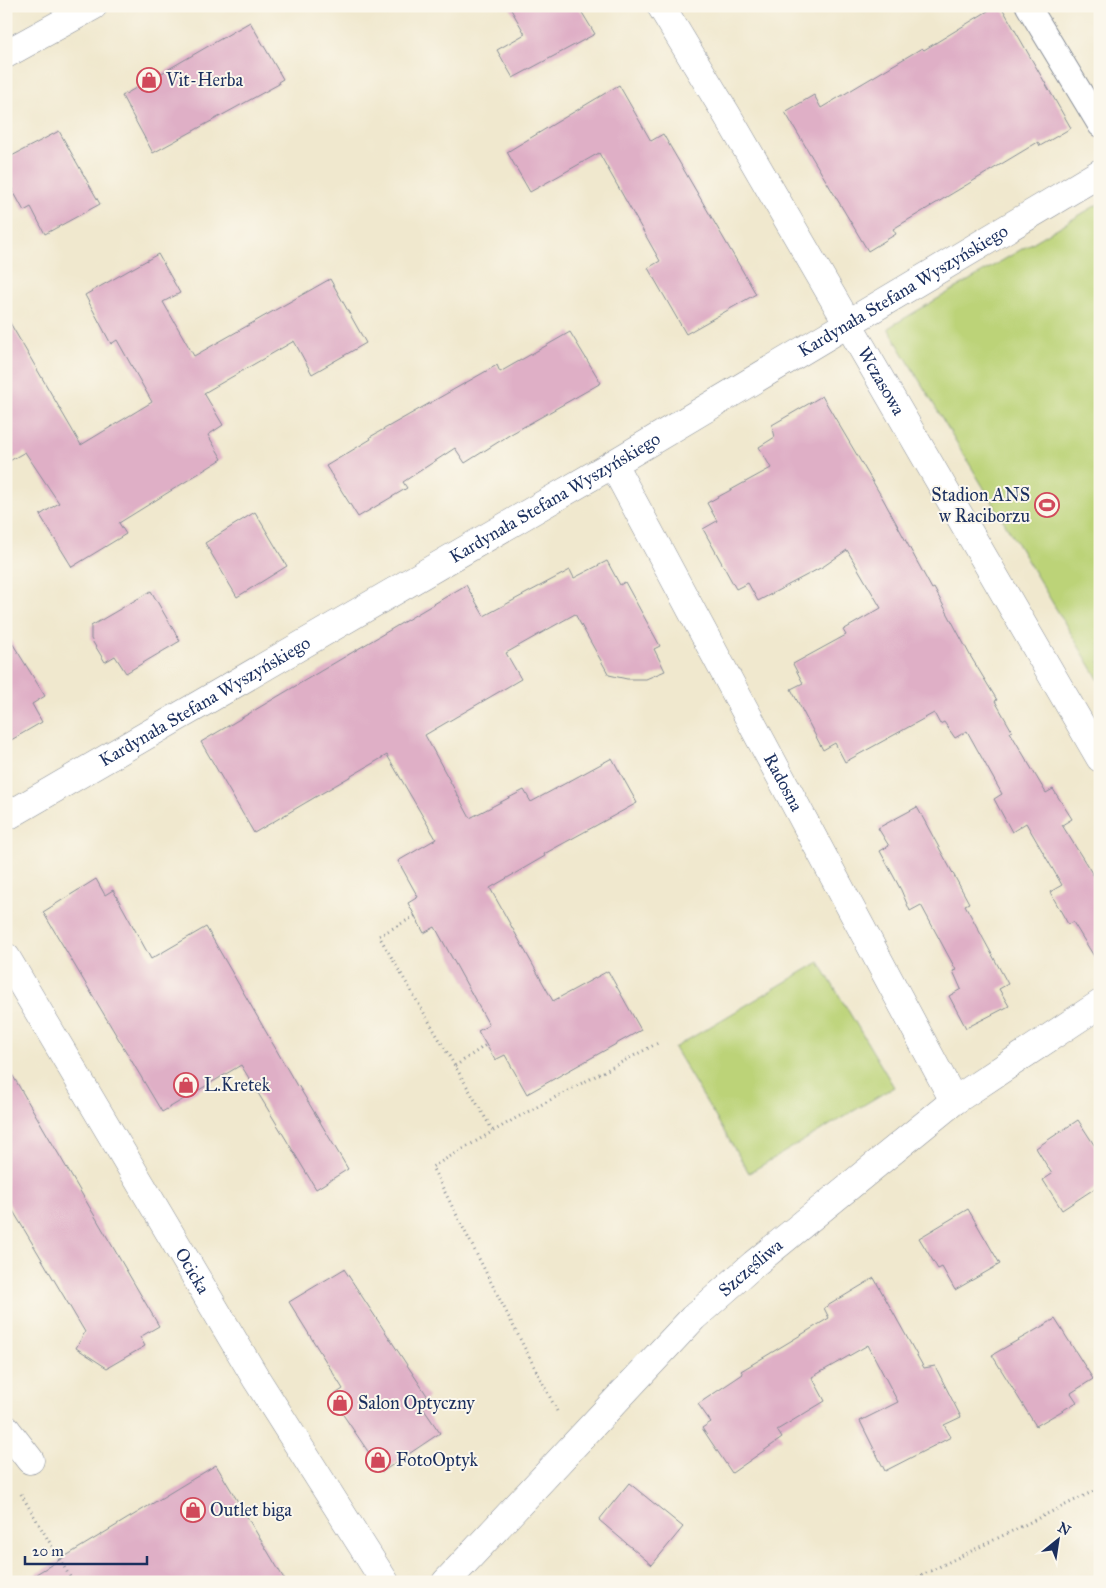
<svg xmlns="http://www.w3.org/2000/svg" width="1106" height="1588" font-family="'IM FELL Great Primer',serif">
  <style>
    .green { fill: #bcd378; stroke: #6c816b }
    .building { fill: #dfafc6 }
    .lines { fill: none; stroke-linecap: round; stroke-linejoin: round }
    .service-casing { stroke: #868c96; stroke-width: 26 }
    .minor-casing { stroke: #868c96; stroke-width: 29 }
    .path { stroke: #868c96; stroke-width: 3; stroke-dasharray: 1 4; stroke-linecap: butt }
    .service { stroke: #fff; stroke-width: 24 }
    .minor { stroke: #fff; stroke-width: 28 }
    .labels { text-anchor: middle; dominant-baseline: central; stroke-width: 4; stroke-linejoin: round; paint-order: stroke }
    .poi-label { font-size: 18px; fill: #1b2f5e; stroke: #fbf7ec; text-anchor: start }
    .street-label { font-size: 18px; fill: #1b2f5e; stroke: #fbf7ec }
  </style>
  <rect width="100%" height="100%" fill="#fbf7ec"/>
  <filter id="ink" filterUnits="userSpaceOnUse"><feTurbulence type="fractalNoise" baseFrequency=".02" numOctaves="2"/><feDisplacementMap in="SourceGraphic" scale="10" xChannelSelector="R" yChannelSelector="G"/><feConvolveMatrix kernelMatrix="1 2 1 2 8 2 1 2 1" color-interpolation-filters="sRGB"/></filter>
  <filter id="wash" filterUnits="userSpaceOnUse"><feTurbulence type="fractalNoise" baseFrequency=".0096" numOctaves="4" result="noise"/><feDisplacementMap in="SourceGraphic" scale="20" xChannelSelector="R" yChannelSelector="G"/><feGaussianBlur stdDeviation="1.12" result="paint"/><feColorMatrix in="noise" values="0 0 0 0 0 0 0 0 0 0 0 0 0 0 0 0 0 1.4 0 .05"/><feComposite in="paint" operator="in"/></filter>
  <g filter="url(#wash)">
    <rect width="100%" height="100%" fill="#f0e8ce"/>
    <!-- green -->
    <path class="green" d="M1100,203V682L888,328Z
      M819,962L894,1087L749,1173L674,1048Z"/>
    <g id="blocks">
      <!-- building -->
      <path class="building" d="M509,6H578L595,34L513,78L497,50L525,34Z
        M996,6H1001L1071,128L1040,146L1038,142L893,229L896,234L868,251L785,112L814,95L821,108L922,48L924,50Z
        M250,22L283,79L278,82L279,84L153,153L122,96Z
        M619,85L651,141L663,134L756,294L686,334L648,268L660,261L599,153L530,192L507,152Z
        M59,131L100,204L45,234L31,207L24,211L6,178V159Z
        M158,254L180,293L163,302L194,356L330,279L366,343L312,374L294,341L204,393L223,425L208,435L222,459L119,523L126,534L72,567L40,515L59,503L25,452L6,463V316L81,445L152,402L117,340L111,344L85,295Z
        M570,332L601,383L511,434L465,463L455,448L403,482L407,488L358,517L326,466L371,439L370,437L497,365L500,372Z
        M822,396L883,499L932,589L934,588L971,657L997,700L995,701L1012,731L1010,732L1046,793L1053,789L1072,819L1062,825L1100,886V966L1073,922L1068,924L1050,892L1062,885L1026,823L1012,832L994,799L1002,794L967,731L955,738L944,722L940,724L934,713L845,762L835,743L823,750L791,689L803,683L793,664L846,635L843,630L881,608L847,550L824,566L758,601L748,583L736,589L703,529L717,521L707,503L771,468L759,447L775,437L772,425Z
        M255,512L287,566L237,597L205,543Z
        M607,561L620,585L625,582L660,646L654,649L665,671L646,679H627L609,675L575,614L506,653L521,679L425,735L470,818L524,790L531,802L612,758L637,803L544,854L545,856L490,888L553,1001L608,971L641,1030L527,1094L505,1055L495,1060L478,1031L489,1025L435,927L424,933L408,903L418,897L398,861L436,839L387,755L254,833L201,742L466,585L484,616L570,570L574,578Z
        M151,591L180,641L126,673L115,656L105,662L91,639V626Z
        M6,633L45,696L32,704L42,722L6,743Z
        M917,807L969,903L965,905L1008,984L999,989L1009,1006L966,1028L949,996L961,989L953,971L956,970L921,905L910,911L901,890L880,851L889,846L878,828Z
        M96,879L105,895L113,890L151,959L206,927L297,1086L298,1085L348,1169L316,1189L241,1065L162,1112L43,912Z
        M6,1064L159,1326L140,1337L145,1346L107,1368L76,1348L85,1332L6,1199Z
        M1078,1120L1100,1154V1185L1062,1210L1043,1180L1052,1174L1036,1148Z
        M968,1209L1000,1264L955,1290L942,1267L938,1269L919,1238Z
        M344,1269L428,1397L420,1404L440,1433L382,1472L331,1397L343,1389L289,1302Z
        M874,1278L924,1368L935,1366L961,1417L944,1425L951,1437L885,1471L860,1421L898,1402L868,1345L812,1377L825,1401L777,1430L782,1438L732,1473L702,1428L711,1422L698,1404L743,1374L741,1371L829,1318L824,1308Z
        M1055,1319L1093,1379L1071,1393L1077,1402L1036,1426L992,1355Z
        M216,1465L286,1582H23Z
        M629,1483L683,1527L652,1565L599,1520Z"/>
    </g>
  </g>
  <g filter="url(#ink)">
    <use href="#blocks" fill-opacity="0" stroke="#868c96" stroke-width="1"/>
    <g class="lines">
      <defs>
        <path id="service" d="M1028,6L1100,125"/>
        <g id="minor">
          <path id="s1" d="M661,6L727,115L1100,758"/>
          <path d="M6,54L93,6"/>
          <path id="s2" d="M613,464L954,1101"/>
          <path id="s3" d="M6,817L613,464L1100,173"/>
          <path id="s4" d="M6,957L257,1380L385,1582"/>
          <path d="M6,1429L30,1460"/>
          <path id="s5" d="M446,1582L693,1318L754,1264L954,1101L1100,1004"/>
        </g>
      </defs>
      <!-- service casing -->
      <use href="#service" class="service-casing"/>
      <!-- minor casing -->
      <use href="#minor" class="minor-casing"/>
      <!-- path -->
      <path class="path" d="M415,916L379,936L493,1131
        M455,1066L486,1045
        M557,1411L432,1167L516,1118L658,1043
        M21,1494L73,1582
        M908,1582L1100,1488"/>
      <!-- service -->
      <use href="#service" class="service"/>
      <!-- minor -->
      <use href="#minor" class="minor"/>
    </g>
  </g>
  <!-- icons -->
  <defs>
    <symbol id="shop-ring" viewBox="-11 -11 22 22"><circle r="9.5" fill="#fbf7ec" stroke="#d1495b" stroke-width="1.5"/><path d="M-5-2.5h2.3a2.7 3.5 0 0 1 5.4 0H5L5.5 6h-11ZM-1.5-2.5h3a1.5 2.3 0 0 0-3 0Z" fill="#d1495b"/></symbol>
    <symbol id="stadium-ring" viewBox="-11 -11 22 22"><circle r="9.5" fill="#fbf7ec" stroke="#d1495b" stroke-width="1.5"/><path d="M0-5a6.5 5 0 1 0 0 10a6.5 5 0 1 0 0-10ZM-3.5-1.8h7v3.6h-7Z" fill="#d1495b"/></symbol>
  </defs>
  <g fill-rule="evenodd">
    <use href="#shop-ring" x="135" y="66" width="28" height="28"/>
    <use href="#stadium-ring" x="1033" y="491" width="28" height="28"/>
    <use href="#shop-ring" x="172" y="1071" width="28" height="28"/>
    <use href="#shop-ring" x="326" y="1389" width="28" height="28"/>
    <use href="#shop-ring" x="364" y="1446" width="28" height="28"/>
    <use href="#shop-ring" x="179" y="1496" width="28" height="28"/>
  </g>
  <g class="labels">
    <!-- poi labels -->
    <g class="poi-label">
      <text x="166" y="80">Vit-Herba</text>
      <text x="1030" y="495" text-anchor="end">Stadion ANS<tspan x="1030" dy="21">w Raciborzu</tspan></text>
      <text x="204" y="1085">L.Kretek</text>
      <text x="358" y="1403">Salon Optyczny</text>
      <text x="396" y="1460">FotoOptyk</text>
      <text x="210" y="1510">Outlet biga</text>
    </g>
    <!-- street labels -->
    <g class="street-label">
      <text stroke="none"><textPath href="#s3" startOffset="1040">Kardynała Stefana Wyszyńskiego</textPath></text>
      <text stroke="none"><textPath href="#s1" startOffset="435">Wczasowa</textPath></text>
      <text stroke="none"><textPath href="#s3" startOffset="635">Kardynała Stefana Wyszyńskiego</textPath></text>
      <text stroke="none"><textPath href="#s3" startOffset="230">Kardynała Stefana Wyszyńskiego</textPath></text>
      <text stroke="none"><textPath href="#s2" startOffset="361">Radosna</textPath></text>
      <text stroke="none"><textPath href="#s5" startOffset="438">Szczęśliwa</textPath></text>
      <text stroke="none"><textPath href="#s4" startOffset="365">Ocicka</textPath></text>
    </g>
  </g>
  <!-- margin -->
  <rect width="1106" height="1588" fill="none" stroke="#fbf7ec" stroke-width="25"/>
  <!-- north arrow -->
  <g transform="translate(1058 1540) rotate(30)" stroke="#fbf7ec" stroke-width="4" paint-order="stroke">
  <path d="M0-4L9 19L0 12L-9 19Z" fill="#1b2f5e"/>
  <text y="-8" font-size="14" font-weight="bold" text-anchor="middle" fill="#1b2f5e">N</text>
  </g>
  <!-- scale -->
  <path d="M25 1556v8h122v-8" fill="none" stroke="#1b2f5e" stroke-width="2.5"/>
  <text x="32" y="1556" font-size="15" fill="#1b2f5e" stroke="#fbf7ec" stroke-width="4" paint-order="stroke">20 m</text>
</svg>
